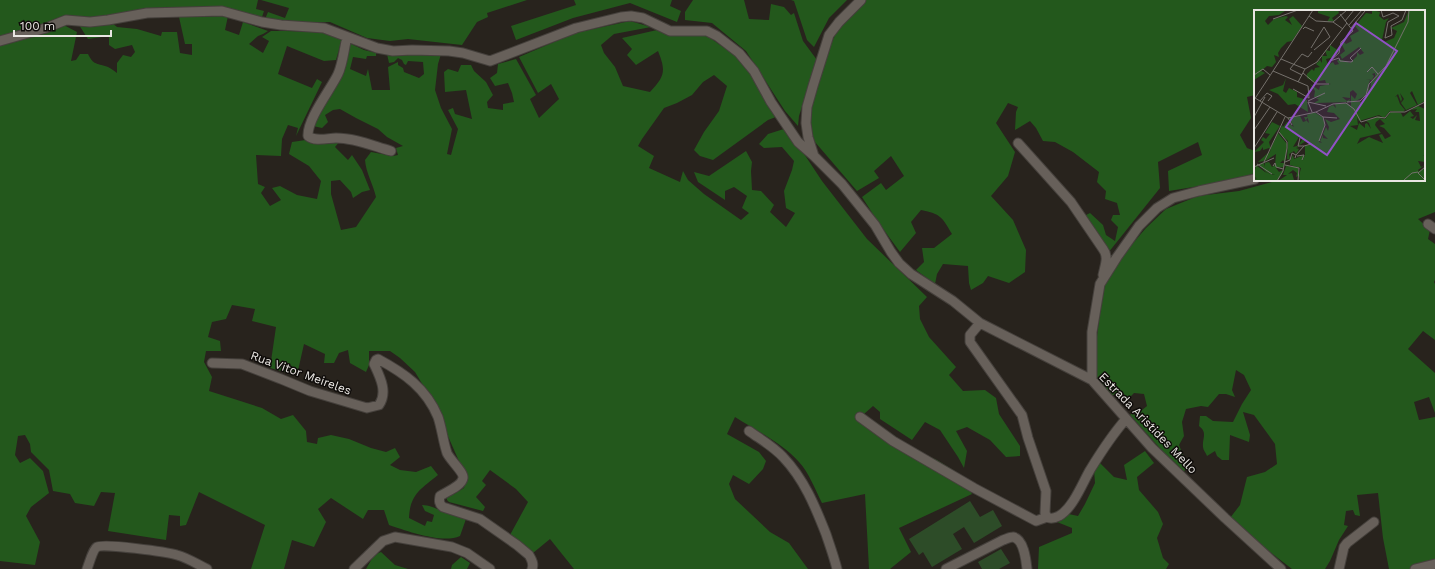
<svg xmlns="http://www.w3.org/2000/svg" width="1435" height="569" font-family="'Work Sans',sans-serif">
  <style>
    .green { fill: #2d4c28 }
    .forest { fill: #23581c }
    .lines { fill: none; stroke-linecap: round; stroke-linejoin: round }
    .minor-casing { stroke: #45403c; stroke-width: 11 }
    .minor { stroke: #67605a; stroke-width: 9 }
    .labels { text-anchor: middle; dominant-baseline: central; stroke-width: 3; stroke-linejoin: round; paint-order: stroke }
    .street-label { font-size: 12px; fill: #e9e6e2; stroke: #0f0c0a }
    .inset-road { fill: none; stroke: #75716c; stroke-width: 1 }
    .view { fill: #9151c6; fill-opacity: 0.15; stroke: #9151c6; stroke-width: 2 }
    .inset-edge { fill: none; stroke: #e9e6e2; stroke-width: 2 }
  </style>
  <rect width="100%" height="100%" fill="#28231d"/>
  <!-- green -->
  <path class="green" d="M970,501L980,517L993,510L1002,526L974,543L964,527L953,534L962,549L932,567L923,552L919,555L909,539Z
    M1001,549L1010,563L999,569H982L978,562Z"/>
  <!-- forest -->
  <path class="forest" d="M0,0H258L256,9L264,11L260,23L227,11L141,13L102,22L57,18L11,39L0,41Z
    M261,0H527L487,13L488,17L477,22L462,45L408,39L390,41L367,38L330,22L263,24L268,12L285,18L289,8Z
    M574,0H672L670,6L681,11L677,22L630,3L573,18L516,40L511,26L576,5Z
    M693,0H744L749,19L769,20L771,4L784,7L791,15L794,13L803,41L817,60L799,116L798,126L785,111L746,51L712,23L685,20V12Z
    M791,0H847L829,18L814,47L807,40L794,1Z
    M865,0H1435V212L1418,219L1430,230L1428,239L1435,244V280L1434,282L1435,284V340L1423,331L1408,349L1435,373V413L1429,397L1414,402L1419,420L1435,417V569H1389L1383,538L1378,493L1357,495L1360,516L1355,515L1353,510L1346,511L1344,525L1348,526L1339,540L1330,561L1325,569H1292L1243,531L1230,518L1240,505L1247,477L1265,472L1277,464L1275,444L1254,415L1243,412L1250,435L1249,442L1230,435L1229,460H1222L1217,456L1215,451L1207,456C1206,453 1203,450 1203,447C1202,438 1208,433 1199,426L1200,416H1206L1213,421L1233,422L1242,404L1251,390L1244,375L1236,370L1232,390L1235,397L1226,394H1219L1208,407L1201,406L1186,409L1182,422L1184,436L1179,445L1187,465L1183,474L1130,415L1131,414L1136,415L1147,406L1144,394L1134,393L1128,399L1121,390L1110,397L1094,378L1095,353L1103,286L1121,257L1146,228L1166,209L1198,196L1239,191L1279,180L1319,182L1324,180H1424V11H1255V95L1247,97L1251,118L1240,135L1247,148L1255,151V173L1230,181L1169,191L1168,171L1202,155L1198,142L1158,162L1160,188L1108,253L1084,216L1090,213L1103,225L1106,235L1115,241L1118,227L1111,220L1113,215H1120L1117,203L1105,199L1106,191L1097,182L1099,172L1073,152L1055,142L1043,141L1036,128L1030,121L1015,130L1016,112L1018,107L1008,103L996,123L1015,152L1008,176L991,196L1013,220L1026,250L1025,272L1009,283L988,276L983,283L971,290L969,283L968,266L943,264L937,274L935,284L916,270L924,262L922,248H934L952,234C942,217 941,214 921,210L911,222L916,233L900,252L878,222L862,197L881,183L886,190L904,176L891,156L874,171L879,178L857,191L815,142L806,118L822,64L840,24Z
    M228,16L225,30L239,35L243,22L268,31L263,34L258,36L249,44L263,53L269,41L262,37L271,31H286L324,32L342,39L336,60L324,61L287,46L278,74L312,88L317,79L322,82L296,136L298,128L288,125L282,139L281,156L256,155L258,184L265,187L261,193L270,206L281,200L272,188L280,186L297,195L317,199L321,181L309,166L289,154L292,142L319,138L340,141L335,147L348,160L352,155L362,170L370,190L362,192L353,198L351,192L340,180L331,181V194L341,230L356,227L376,197C373,184 366,173 365,160L371,152L393,156L398,155L396,148L403,146L387,137L378,129L356,118L340,109L333,110L325,115L328,122L322,128L313,126L347,42L364,50L376,53V56H367L366,59L353,57L350,69L366,76L368,69L372,90H390L388,67L398,62V65L403,68L404,72L419,78L424,74L423,62L408,61L406,65L404,64L402,60L398,58L394,62L389,63L387,54H441L438,64L435,90L441,108L452,129L447,154L451,155L458,129L448,110L453,108L455,114L472,119L466,90L445,92L444,72L448,69L458,72L461,65H471L474,71L486,82L493,95L487,102L488,108L503,110V104L514,102L512,93L508,83L495,86L490,78L497,73L498,64L516,59L536,95L530,99L539,118L559,99L551,84L538,93L519,57L575,33L630,21L651,27L614,34L601,45L604,53L615,67L623,86L650,92C665,76 666,71 658,51L636,65L627,55L632,49L622,38L657,30L706,35L740,59L772,101L781,115L768,120L713,160L700,156L694,150L704,132L719,111L727,86L714,75L703,82L692,95L677,103L664,108L642,139L638,146L654,156L649,168L680,182L683,171L688,180L704,194L741,220L749,213L742,208L747,196L734,187L725,191V200L698,182L694,172L709,176L746,151L752,162L751,171L752,190L761,191L774,205L770,212L786,227L795,213L786,208L784,191L792,170L794,161L782,147L764,148L759,144L768,134L787,128L822,181L867,239L927,297L919,306L920,319L929,337L956,367L949,375L963,391L985,390L996,398L999,414L1020,446V456L1006,457L990,440L967,427L956,431L967,451L964,468L958,457L940,430L925,422L912,440L880,419V412L873,406L864,414L913,449L937,460L961,475L972,494L899,528L911,552L890,569H869L865,494L822,503C815,489 809,473 799,462C782,443 757,431 735,417L727,434L759,452L766,461L763,469L749,484L733,475L729,484L735,499L770,532L789,543L808,569H574L550,539L533,553L510,535L528,502L516,489L490,470L482,481L486,485L476,497L485,507L483,511L449,502L447,500V498L464,488L466,477L432,400L415,372L400,358L390,351H369V365L366,372L350,363L348,350L339,353L334,363H324L325,354L304,344L297,375L270,368L276,327L252,321L255,309L232,305L226,319L212,322L208,337L220,341L221,351H206L204,362L212,377L209,391L262,408L281,419L293,415L306,431L307,442L317,444L318,438L331,435L349,439L371,448L386,452L395,448L400,457L390,465L400,470L416,472L431,466L438,475C421,489 410,494 409,518L425,526L427,521L432,522L434,515L425,511L422,505C429,505 434,508 441,510C449,513 457,515 466,519L460,536C442,544 407,531 389,525L384,510H368L363,519L331,498L318,509L326,522L314,547L292,540L284,569H251L265,525L199,492L186,525L180,526V516L169,515L166,540L108,531L115,493L101,492L94,506L75,503L70,494L53,491L49,470L31,452L30,444L25,435L18,436L15,455L20,463L30,458L43,471L49,493L31,507L26,516L40,542L35,565L0,561V45L12,43L58,22L77,32L71,61L76,60L80,54H88C93,64 95,63 105,66C109,67 113,70 117,73V63L123,55L131,57L135,52L132,45L115,49L109,45V36L88,39L79,25L100,26L112,23L117,27L137,29L161,36L162,32H177L180,53L192,55V44H185L179,17Z
    M1145,451L1154,463L1137,477L1139,490L1158,512L1163,524L1157,538L1163,558L1169,564L1166,569H1038L1039,547L1072,533V528L1057,522L1064,513L1078,516L1085,504L1095,483L1094,470L1100,463L1114,477L1127,480L1124,465Z
    M381,552L395,565L408,569H366L374,555Z
    M461,557L470,563L467,569H451L452,565Z"/>
  <g class="lines">
    <defs>
      <path id="minor" d="M861,0L839,22L829,35L813,86L807,107L806,123L808,137L814,156L842,184L875,225L891,252L899,263L911,274L953,301L980,323L1092,380L1152,448L1225,518L1281,569
        M347,37C344,49 343,63 338,74C331,89 307,119 308,136C315,142 328,138 336,138C355,138 373,146 391,151
        M0,41L46,28L66,20L90,22L108,20L147,13L222,11L262,22L281,25L324,28L377,48L393,51L412,50L449,51L463,53L490,61L576,28L621,17L631,16L643,18L670,31H707L717,36L739,53L754,71L771,102L798,142L814,156
        M1018,143L1071,202L1103,249C1109,257 1105,265 1103,275
        M1428,224L1435,229
        M980,323L970,335V342L1022,415L1028,438L1046,491L1045,513L1047,517C1050,519 1055,518 1059,516C1073,508 1082,484 1090,470C1101,452 1112,435 1126,419
        M212,363L242,364L281,379L310,391L367,408L379,405C388,392 380,377 374,364L376,360L378,359C404,373 426,388 438,417C442,429 443,441 447,453C450,460 464,472 463,478C462,486 446,492 440,496C439,501 439,504 443,507L480,519L517,545L529,555C532,560 534,564 532,569
        M1092,380V332L1100,284L1117,257L1139,226L1157,208L1173,198L1199,191L1255,179
        M860,417L893,441L974,488L1036,521L1047,517
        M749,431C760,439 773,446 783,457C804,479 815,506 826,534C830,546 834,557 837,569
        M87,569C89,564 93,549 97,547C103,543 167,552 177,555C188,558 197,564 207,569
        M354,569L383,541L395,537L452,547L467,553L490,569
        M946,569L1003,540C1006,539 1010,537 1013,537C1024,539 1026,560 1027,569
        M1339,569L1344,547L1347,543L1374,522
        M1415,569L1435,564"/>
    </defs>
    <!-- minor casing -->
    <use href="#minor" class="minor-casing"/>
    <!-- minor -->
    <use href="#minor" class="minor"/>
  </g>
  <g class="labels">
    <!-- street labels -->
    <g class="street-label">
      <text transform="translate(301 373) rotate(20)">Rua Vitor Meireles</text>
      <text transform="translate(1148 423) rotate(46)">Estrada Aristides Mello</text>
    </g>
  </g>
  <!-- overview -->
  <g transform="translate(1254 10)">
    <rect width="171" height="171" fill="#28231d"/>
    <path d="M0,0L31,1L25,5L15,6L11,11L14,15L20,9L32,6L34,7L31,10L38,15L35,9L39,6L48,16L38,31L33,32L27,38L24,43L25,47L20,45L22,52L18,57L13,56L7,61L11,63L0,70ZM64,0H84L85,3L78,8L80,11L73,12L76,7L64,3ZM118,0L126,2L125,6L130,10L135,8L132,12L128,30L130,32L140,28L143,21L137,18L150,12L155,0H171V91L164,95L158,81L156,83L163,95L152,100L147,93L150,89L146,83L148,89L147,92L144,84L141,87L143,86L146,94L151,100L149,102L136,101L130,108L125,105L105,111L103,107L104,115L96,116L103,120L105,113L111,118V114L113,113L117,119L115,113L112,111L125,106L129,108L126,109L122,112L121,115L127,123L106,128L103,134L115,127L129,133L125,125L128,124L131,129L137,126L130,118L125,116L131,114L126,109H131L137,102L147,103L149,107L156,101L160,106L156,107L159,109L163,105L161,110L166,111L165,102H161L163,99L157,100L164,96L171,99V145L169,146H171V152L164,151L167,157L171,155L164,160L166,163L165,161L171,158V171H46L45,166L47,158L36,155V151L39,145L40,149L50,145L48,151L51,145V136L56,135L52,131L44,136L49,128L45,127L39,137L43,136L45,137L42,138L45,139L42,144L40,141L35,144L36,150L33,149L34,131L25,123L28,115L29,117L33,112L40,117L35,108L46,106L49,112L52,111L50,107H54L52,110L55,113L53,105L60,102L68,107L71,113L65,132L68,133L66,131L69,125V128L74,129L69,124L72,117L74,121L75,117L71,109L77,112L86,109L80,103L73,102L75,97L79,95L82,98L81,94L93,93L97,96V85L101,89L103,84L99,80L96,82V88L88,87L93,91L96,89L95,92L60,93L65,90L62,88L67,87H60L61,81L56,74L65,80L66,76L77,74L72,73L71,70L60,72L53,68V64L58,59L60,61L61,58L66,57L62,54L66,50L68,53V46H73L71,40L76,41V35L85,41L80,47L72,49L74,55L79,52L81,55L85,54L83,51L85,49L96,53L103,46V42L106,45L110,43L105,37L88,49L86,45L82,48L91,41L87,33L89,31L92,34L98,31L96,26L105,21L101,16L112,3L118,4ZM121,63V66L125,63L117,72L116,83L115,76L112,87L107,92H100L111,86L116,70L112,69L118,70L120,66L118,64ZM32,68L29,81L32,83L35,78L43,82V87L53,90L54,102L41,94L34,95L24,84L15,80L29,75ZM18,112L26,116L15,132L17,140L10,151L4,152L17,140L15,138L9,140V137L6,141L0,142L10,132L7,130L9,127L12,129L16,124L11,123ZM24,123L33,134L31,153L29,150L26,153H31L30,157L22,158L25,162L29,160L28,164L23,171H0V168L3,169L0,166L2,155L11,162L20,165H21L12,162L4,154L10,153V157L11,153L15,152L18,157L21,155L22,144L11,151ZM32,156L44,157V166L42,167L43,163L39,160L34,164L38,163L40,170L44,171H24L33,165H29Z" fill="#23581c" fill-rule="evenodd"/>
    <path class="inset-road" d="M127,0L129,7L139,3L145,6L134,12L131,28M55,6L62,11L79,12L89,19M19,9L44,0M91,11L100,0M79,12L93,0M95,15L108,0M97,18L111,1M49,19L51,17L60,21M131,28L138,25L137,16L148,10L152,0M57,38L70,17L76,27L60,40M27,49L51,59M76,51L85,43L87,32L99,21L86,4M76,51L85,48L86,51L97,52L99,51L96,48L107,38M19,61L54,76L55,88L39,79M113,62L118,57L124,64M49,63L62,74H75M0,65L9,59L16,65M48,65L36,59L48,44L54,47L58,42M44,72L51,59L63,52L93,13M1,88L34,108L38,115M0,90L59,0M6,91L13,83L18,86L14,91M54,91L71,83M93,92L106,91L112,85L115,74L132,56L154,12L155,0M58,102L54,92L72,96M62,102L69,107L71,115L65,131M0,107L11,87M69,107L83,108M34,108L62,102L79,94L92,93L100,99L107,112L123,107L131,108L136,102H151L171,92M0,120L16,97M46,128L44,136H50M0,138L23,102M42,145L50,136L57,134M43,146L50,145L48,150M10,152L31,107M31,152L36,150L38,143L42,145L41,148M3,154L18,164M31,155L45,158L44,171M19,156L21,153L22,157L29,159M0,157L20,148M171,157L164,163L171,170M150,170L158,163L164,162M23,171L29,161L33,138V132L25,122"/>
    <path class="view" d="M102,13L143,41L73,145L32,117Z"/>
    <rect width="171" height="171" class="inset-edge"/>
  </g>
  <!-- scale -->
  <path d="M14 30v6h97v-6" fill="none" stroke="#e9e6e2" stroke-width="2"/>
  <text x="20" y="30" font-size="12" fill="#e9e6e2" stroke="#0f0c0a" stroke-width="3" paint-order="stroke">100 m</text>
</svg>
